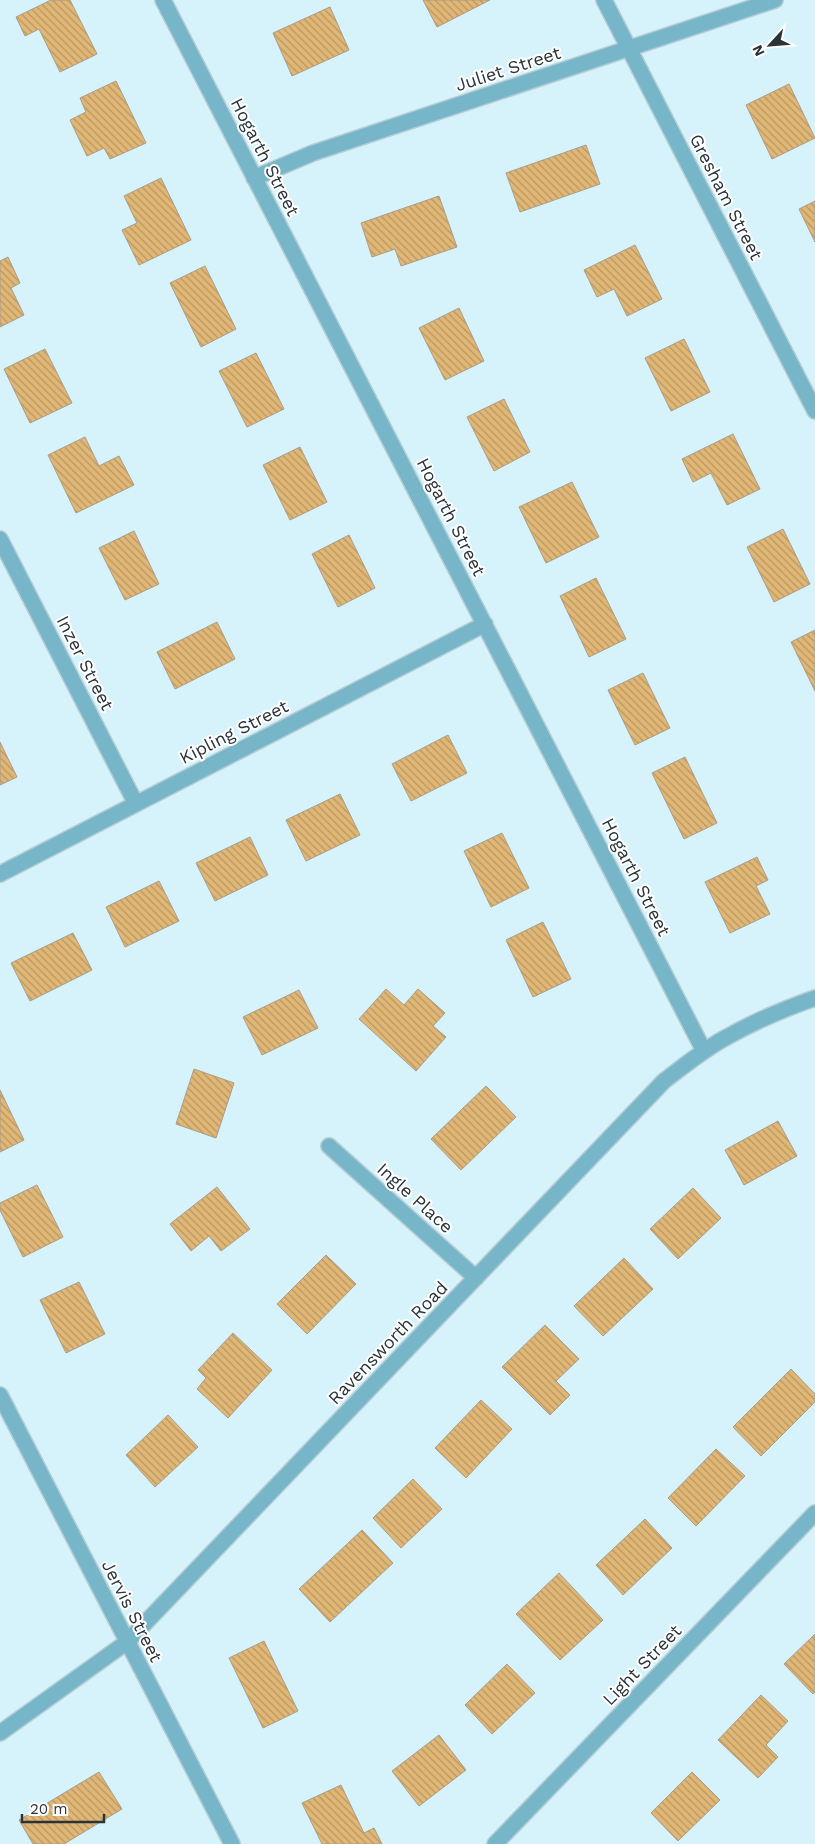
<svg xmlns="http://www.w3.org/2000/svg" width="815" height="1844" viewBox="0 0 815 1844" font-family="'Work Sans',sans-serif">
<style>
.building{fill:url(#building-back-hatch);stroke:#a99d89}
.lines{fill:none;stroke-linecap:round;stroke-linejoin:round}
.street-casing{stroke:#b4ccd3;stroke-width:18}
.street{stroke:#76b6c8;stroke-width:15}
.labels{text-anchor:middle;stroke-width:4;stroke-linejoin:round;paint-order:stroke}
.street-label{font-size:18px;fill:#2a3438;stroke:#fff}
</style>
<defs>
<pattern id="building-back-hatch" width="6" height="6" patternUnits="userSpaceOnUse" patternTransform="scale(1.25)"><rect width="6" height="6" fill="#e1b776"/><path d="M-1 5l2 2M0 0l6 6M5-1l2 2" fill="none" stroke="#b79662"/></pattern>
</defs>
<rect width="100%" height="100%" fill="#d6f2fa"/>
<path class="building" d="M51 0H70L97 54 60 72 39 29 25 36 16 17Z
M423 0H490L437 27Z
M330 7 349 50 292 76 273 33Z
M116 81 146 143 110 159 104 148 87 156 70 120 86 112 80 98Z
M789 84 815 138 772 159 746 105Z
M586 145 600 184 520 212 506 173Z
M161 178 191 240 139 265 122 230 137 223 124 196Z
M439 196 457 247 401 266 395 249 372 257 361 223Z
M815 201V242L799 209Z
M635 245 662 299 627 316 614 289 597 297 584 270Z
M8 257 20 283 11 288 24 315 0 327V261Z
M205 266 236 329 201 347 170 283Z
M459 308 484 361 445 380 419 328Z
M684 339 710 392 671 411 645 358Z
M45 349 72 403 30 423 4 369Z
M256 353 284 409 247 427 219 371Z
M504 399 530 452 494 471 467 417Z
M733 434 760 489 727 505 711 473 693 482 682 459Z
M85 437 99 466 119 456 134 485 76 513 48 455Z
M300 447 327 502 290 520 263 465Z
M572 482 599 537 546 563 519 507Z
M783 529 810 584 774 602 747 547Z
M134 531 159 584 125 600 99 548Z
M349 535 375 588 338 607 312 554Z
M596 578 626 639 589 657 560 596Z
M217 622 235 659 175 689 157 652Z
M815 630V691L791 642Z
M643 673 670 728 635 745 608 690Z
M448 735 467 773 411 801 392 764Z
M0 742 17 777 0 785Z
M685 757 717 823 684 839 652 773Z
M340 794 360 835 306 861 286 820Z
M502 833 529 888 491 907 464 851Z
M250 837 268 875 215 901 196 863Z
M757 857 768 880 756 886 770 914 730 933 705 882Z
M159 881 179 921 125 947 106 907Z
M543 922 571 979 533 997 506 940Z
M73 933 92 970 30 1001 11 963Z
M386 989 404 1005 418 989 445 1013 433 1026 446 1037 416 1071 359 1019Z
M299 990 318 1028 262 1055 243 1017Z
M194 1069 234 1083 216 1138 176 1124Z
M486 1086 516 1117 461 1170 431 1139Z
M0 1090 24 1140 0 1152Z
M778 1121 797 1156 744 1185 725 1150Z
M37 1185 63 1237 23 1257 0 1210V1203Z
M217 1187 250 1229 221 1251 209 1236 191 1251 170 1224Z
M693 1188 721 1218 678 1259 650 1229Z
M326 1255 356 1284 307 1334 277 1304Z
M624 1258 653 1289 603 1336 574 1306Z
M79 1282 105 1334 66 1353 40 1300Z
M545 1325 579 1359 556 1381 570 1395 550 1415 502 1367Z
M233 1333 272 1370 228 1418 197 1389 206 1378 198 1370Z
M791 1369 815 1394V1402L761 1456 733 1427Z
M481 1400 512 1429 466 1478 435 1448Z
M168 1415 198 1447 155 1487 126 1455Z
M716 1449 745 1476 696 1526 668 1498Z
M413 1479 442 1509 401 1548 373 1518Z
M645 1519 672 1548 623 1595 596 1565Z
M362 1530 393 1563 330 1622 299 1589Z
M559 1573 603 1620 560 1660 516 1614Z
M815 1634V1692L813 1694 784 1664Z
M264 1641 298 1711 263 1728 229 1658Z
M507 1664 535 1693 492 1734 465 1705Z
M761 1695 788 1721 766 1745 778 1757 758 1778 718 1740Z
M439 1735 466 1770 419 1806 392 1771Z
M99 1772 122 1809 64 1844H33L19 1820Z
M692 1772 720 1800 678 1841 651 1813Z
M341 1785 364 1833 374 1828 382 1844H322L302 1803Z"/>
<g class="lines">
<defs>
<path id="street" d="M163 0 704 1051
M604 0 815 411
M254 178 313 153 775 0
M0 539 136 804
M0 874 485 624
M329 1146 476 1278
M0 1395 232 1844
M0 1733 127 1642 664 1081C684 1066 704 1049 727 1037 755 1021 784 1009 815 998
M495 1844 815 1513"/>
</defs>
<use href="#street" class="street-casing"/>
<use href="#street" class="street"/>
</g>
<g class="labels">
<g class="street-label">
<text transform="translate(508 69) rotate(-18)" y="6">Juliet Street</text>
<text transform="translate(265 157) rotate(63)" y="6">Hogarth Street</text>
<text transform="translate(726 197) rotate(63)" y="6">Gresham Street</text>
<text transform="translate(451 517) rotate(63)" y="6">Hogarth Street</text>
<text transform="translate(85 663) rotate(63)" y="6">Inzer Street</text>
<text transform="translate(234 732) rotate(-27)" y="6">Kipling Street</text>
<text transform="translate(636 877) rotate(63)" y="6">Hogarth Street</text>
<text transform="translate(415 1198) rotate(42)" y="6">Ingle Place</text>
<text transform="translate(388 1343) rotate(-46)" y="6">Ravensworth Road</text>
<text transform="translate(132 1611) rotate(63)" y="6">Jervis Street</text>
<text transform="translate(642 1665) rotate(-46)" y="6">Light Street</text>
</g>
</g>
<g transform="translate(770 45) rotate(244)" stroke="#ffffff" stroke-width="4" paint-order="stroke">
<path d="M0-4L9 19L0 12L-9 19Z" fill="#2a3438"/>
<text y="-8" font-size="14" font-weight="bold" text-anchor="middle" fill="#2a3438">N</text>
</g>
<path d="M22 1814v8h82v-8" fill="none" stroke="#2a3438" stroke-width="2.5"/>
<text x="30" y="1814" font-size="15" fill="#2a3438" stroke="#ffffff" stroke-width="4" paint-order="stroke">20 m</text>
</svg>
